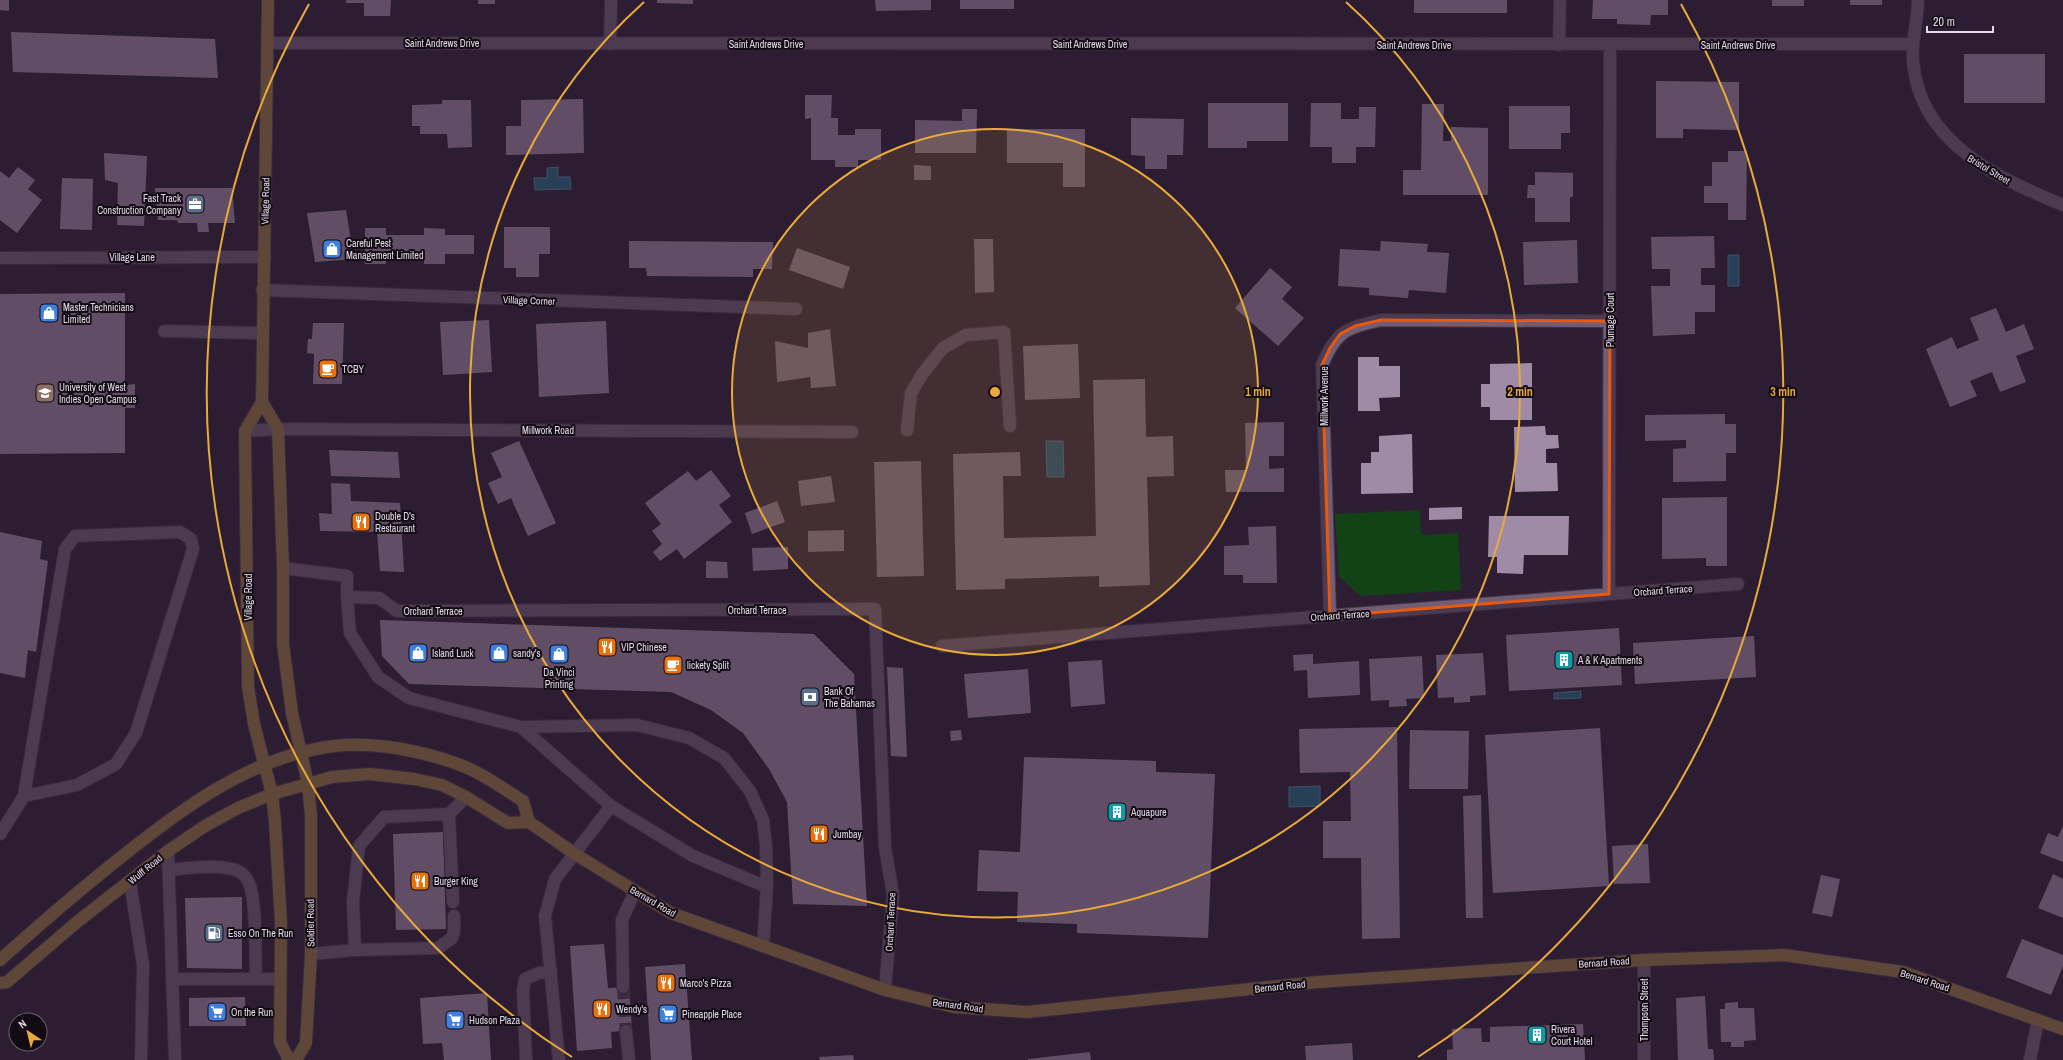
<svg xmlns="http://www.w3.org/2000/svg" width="2063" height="1060" viewBox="0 0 2063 1060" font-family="'Archivo Narrow',sans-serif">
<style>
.green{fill:#114317}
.water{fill:#1f6b86;stroke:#5a8ca3}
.building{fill:#9f8ba5}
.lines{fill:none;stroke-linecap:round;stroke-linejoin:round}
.minor-tunnel{stroke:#493a4e;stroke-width:12;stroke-dasharray:12 6;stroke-linecap:butt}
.minor-casing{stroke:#47394b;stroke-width:14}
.major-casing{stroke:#47394b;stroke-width:14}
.minor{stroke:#715e76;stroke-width:12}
.major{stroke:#9a7940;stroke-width:12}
.marked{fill:none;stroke:#e8590c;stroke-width:3;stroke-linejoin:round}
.ring{fill:none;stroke:#eaaa39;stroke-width:2}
.labels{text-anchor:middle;stroke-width:4;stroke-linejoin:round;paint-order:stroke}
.street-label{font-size:10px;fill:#e3d9e7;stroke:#120b14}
.poi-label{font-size:10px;fill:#e3d9e7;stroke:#120b14;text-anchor:start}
.centre{fill:#eaaa39;stroke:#120b14;stroke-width:2}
.ring-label{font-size:12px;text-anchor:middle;font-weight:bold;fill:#eaaa39;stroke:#120b14;stroke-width:4;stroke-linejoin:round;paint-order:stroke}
</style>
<rect width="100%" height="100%" fill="#2e1e33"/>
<path class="green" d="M1420 510 1421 535 1458 533 1461 590 1360 596 1339 576 1335 514Z"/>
<path class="water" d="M558 167V177H570L571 189 535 190 534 178H547V168Z
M1728 255H1739V286H1728Z
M1046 441H1063L1064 477H1047Z
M1581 691V698L1554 699V693Z
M1320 786V806L1289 807V787Z"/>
<path class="building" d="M0 0H9V11L0 10Z
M346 0H391L390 16H364V3H346Z
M478 0H495V4H478Z
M657 0H693V4L657 3Z
M875 0H931V10L876 11Z
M960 0H1014V9H960Z
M1414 0H1507V13H1414Z
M1593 0H1668V15H1651L1650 25 1617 24V19H1592Z
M1772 0H1804V6H1772Z
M1850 0H1882V5H1850Z
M11 32 215 39 218 78 13 72Z
M1964 54H2045V103H1964Z
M1656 81 1739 82V130L1683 129V138H1656Z
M805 95H832L831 118H838V135H855V129H881V160H858V167H835V160H811V118L805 119Z
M583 99 584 153 506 155V126H521V100Z
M442 100H471L472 147 448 148 447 134H420V126H412V105L442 104Z
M1208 103H1288V141H1247V148H1208Z
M1311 103H1341V119H1359V107H1376L1375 147H1356V163H1332V147H1310Z
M1422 104H1444L1443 141H1451V127L1488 128V195H1403V170H1421Z
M1509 106H1570V133H1561V149H1509Z
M962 109H977L976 153H915V120L962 121Z
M1131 118 1184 119 1183 155H1167V169H1145V156L1131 155Z
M1007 129H1085V187H1063V163H1007Z
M1728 151H1747L1746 220H1728V203H1704V186H1712V162H1728Z
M104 153 147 156 144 226 117 225 118 183 105 180Z
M914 165 931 166V180H914Z
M18 167 35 180 28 189 42 200 17 233 0 220V171L9 178Z
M1535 172 1573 173V197H1570V222H1535V198H1527L1528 185H1535Z
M62 178 93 179 92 230 60 229Z
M155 188H232L235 223H208L209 232H198L197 223H178L177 220H158Z
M346 210 354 259 315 262 307 213Z
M504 227H550V254H539V277H516V268H504Z
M365 228H386V235H424V228L445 229V235H474V254H445V264H424V257H386V264H365Z
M1714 236 1715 268H1701V285H1715V312H1695V334L1653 336 1651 286H1670V269H1652L1651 237Z
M974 239H993L994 292 975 293Z
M1577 240 1578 283 1524 285 1523 242Z
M629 241 773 242 772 269H753V277L647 276 646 268H629Z
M1381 241 1428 244 1427 252 1449 253 1446 293 1409 290 1408 298 1369 295V288L1338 286 1340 249 1380 251Z
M797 248 850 267 843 289 789 270Z
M1270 268 1292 287 1282 299 1304 318 1278 346 1235 308Z
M125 293V385L135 384V408H125V453L0 454V294Z
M1996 308 2006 332 2024 324 2034 349 2016 356 2026 382 2000 392 1992 372 1970 381 1977 396 1950 407 1926 349 1952 337 1957 349 1979 340 1970 318Z
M489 320 492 372 443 375 440 322Z
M606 321 609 393 539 397 536 324Z
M313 323H344L342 384H313L314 354 307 353 308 339H312Z
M830 329 836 386 811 388 810 377 777 382 775 341 808 348V333Z
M1078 344 1080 398 1025 400 1023 346Z
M1358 357H1379V366H1400V397L1379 398 1380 411H1358Z
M1532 363V420H1490V407H1481V384H1490V364Z
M1145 379 1146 437 1173 436 1174 476 1147 477 1150 585 1099 587V576L1005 579V589L956 590 953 454 1020 452 1021 476H1003L1004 538 1096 536 1093 380Z
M1725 414V424H1736V453H1726V481L1673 482V449L1686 448V440L1645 441V415Z
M1284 422V456H1269V469L1284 468V492H1226L1225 470H1246L1245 423Z
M1545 426 1546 435H1558L1559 448 1546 449V463H1557L1558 491 1515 492 1514 427Z
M1412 434 1413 493 1361 494V463H1371V452H1379V436Z
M519 441 556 523 528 536 511 498 498 504 488 483 502 477 491 453Z
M329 450 398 452 400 478 331 476Z
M921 461 924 576 877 577 874 462Z
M711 470 731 496 719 505 732 522 684 559 677 549 660 561 653 552 662 544 652 531 661 524 645 503 688 471 696 481Z
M831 476 835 502 801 506 798 481Z
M331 483 350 484 351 501 400 503 404 572 380 571 377 532 320 531 319 513 332 514Z
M1727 497V566H1706V558L1662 559V498Z
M777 501 785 522 752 534 745 513Z
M1462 507V519L1429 520V508Z
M1489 516H1569L1568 555H1524L1523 574 1497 573V557H1488Z
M1276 526 1277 583H1243V575H1224V546L1249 545 1248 527Z
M844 530V551L808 552V531Z
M0 532 42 541 40 559 48 561 36 652 28 650 25 678 0 673Z
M788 547V569L753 571 752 548Z
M706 561 727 562 728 578H706Z
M380 620 814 634 854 674 867 906 793 904 787 802 769 769 743 733 711 710 671 692 409 684 382 656Z
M1619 628 1622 685 1509 691 1506 635Z
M1754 636 1756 677 1635 684 1633 643Z
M1483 653 1486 695 1470 696V702L1454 703V697L1438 698 1436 655Z
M1313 654V664L1359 661 1360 695 1308 698 1307 670 1294 671 1293 655Z
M1422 656 1424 698 1406 699 1407 706 1389 707V700L1371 701 1369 659Z
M1102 660 1105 704 1071 707 1068 662Z
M887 667 903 668 907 757 891 756Z
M1028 669 1031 713 968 718 964 674Z
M1397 727 1400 938 1362 939 1361 858H1323V821H1351L1350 772 1300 773 1299 729Z
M1600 728 1609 886 1493 893 1485 735Z
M961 730 962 740 951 741 950 731Z
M1410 730 1469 731 1468 789H1409Z
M1024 757 1156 761V772L1215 774 1208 938 1077 933V924L1017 922 1018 892 977 891 979 850 1020 852Z
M1481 795 1483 918H1466L1463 796Z
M2063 826V862L2040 853 2048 833 2058 837Z
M443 832 446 929 396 930 393 834Z
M1648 844 1650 883 1614 884 1612 846Z
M2053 874 2063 879V918L2038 908Z
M1821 875 1840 879 1832 917 1812 913Z
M242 897V969L187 968 185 898Z
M2022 939 2063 955V966L2051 995 2006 977Z
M604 944 608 988 629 987 632 1030 611 1032 612 1048 577 1051 570 946Z
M685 964 692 1060H651L645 967Z
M487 993 491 1060H444L442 1043 423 1044 420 998Z
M1705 996 1708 1049H1713L1714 1060H1678L1676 998Z
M245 997 246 1026H189V998Z
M1738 1002V1008H1754L1756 1040 1744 1041V1047H1731V1042H1721L1720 1009H1725V1003Z
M1583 1024 1585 1060H1447V1050L1453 1049 1452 1029 1481 1028 1482 1042H1490V1027Z
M1352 1043 1353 1060H1306L1305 1046Z
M1090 1052 1091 1060H1028V1059Z
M853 1055 854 1060H820L819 1057Z"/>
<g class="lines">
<path class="minor-tunnel" d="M623 987 626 1031"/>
<defs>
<path id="minor" d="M1918 0C1918 20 1911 41 1913 61 1919 143 1998 178 2063 205
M268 43 1913 44
M610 44 611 0
M1559 45 1560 0
M0 258 265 257
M262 290 796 309
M164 331 262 333
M907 430 911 393 923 373 943 348 966 335 1004 332 1010 426
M245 431 278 429 852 432
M283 568 347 576V597L379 598 397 611 875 609 885 847 893 895 885 990
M1609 594 1610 45
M347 597 350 633 378 677 409 698 521 727 611 806 693 856 767 887
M1330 616 1322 365C1336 331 1346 328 1381 320L1610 321
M942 646 1738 584
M521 727 637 725 689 738 724 758 750 791 763 820 766 845 767 887 763 946
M449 814 453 902
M0 834 24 796 65 549 75 536 180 532 191 539 193 549 136 733 116 764 77 785 24 796
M168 851 175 1060
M169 870C190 868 215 864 236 870 242 872 247 878 249 883 257 903 255 955 256 979
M130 882 143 965 141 1060
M355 950 353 902 359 846 384 817 449 814 466 797
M311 954 355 950 438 948 452 938 454 932V916
M172 979H280
M623 987 622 920 635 891
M626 1031 629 1060
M526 1060 523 991 525 979 539 973 551 971
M559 1060 545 916 555 879 611 806
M1644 1060V960
M2030 1060 2038 1020"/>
<path id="major" d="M268 0 262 402 245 431 248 687 254 724 272 794 275 822 281 923 280 1042 289 1060
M262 402 278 429 283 568V644L292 713 308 784 311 816V954L306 1043 296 1060
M0 960C38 926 76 893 115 862 182 808 256 752 344 745 380 743 421 751 455 763 479 771 501 787 523 801L529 822
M0 983 7 982 77 922 168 851 205 826 238 808 272 794 332 777 370 774 414 779 442 785 466 797 508 823 529 822 575 854 671 913 885 990 954 1007 1027 1012 1318 982 1644 960 1784 955 1903 972 2063 1029"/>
</defs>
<use href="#minor" class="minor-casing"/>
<use href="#major" class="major-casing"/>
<use href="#minor" class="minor"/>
<use href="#major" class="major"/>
</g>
<path d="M0 0H2063V1060H0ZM1381 320 1610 321 1609 594 1330 616 1322 365 1330 348 1340 334 1355 326Z" fill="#2e1e33" fill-opacity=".55" fill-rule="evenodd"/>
<path class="marked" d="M1381 320 1610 321 1609 594 1330 616 1322 365 1330 348 1340 334 1355 326Z"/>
<circle cx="995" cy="392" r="263" fill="#eaaa39" fill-opacity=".12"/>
<g class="ring">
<circle cx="995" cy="392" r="263"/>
<path d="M1346 2A525 525 0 1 1 644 2"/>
<path d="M572 1057A788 788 0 0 1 309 4M1681 4A788 788 0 0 1 1418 1057"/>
</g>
<defs>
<symbol id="office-square" viewBox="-11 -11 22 22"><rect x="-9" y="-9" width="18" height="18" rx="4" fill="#5c6f8a" stroke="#120b14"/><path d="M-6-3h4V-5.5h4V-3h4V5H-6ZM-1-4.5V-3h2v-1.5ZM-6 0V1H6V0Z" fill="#fff"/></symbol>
<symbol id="shop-square" viewBox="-11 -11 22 22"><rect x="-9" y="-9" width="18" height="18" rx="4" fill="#3f7fe0" stroke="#120b14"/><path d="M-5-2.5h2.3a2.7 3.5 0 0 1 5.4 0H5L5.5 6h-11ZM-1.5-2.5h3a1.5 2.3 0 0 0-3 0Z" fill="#fff"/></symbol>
<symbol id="cafe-square" viewBox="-11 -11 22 22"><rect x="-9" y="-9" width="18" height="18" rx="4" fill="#e8710a" stroke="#120b14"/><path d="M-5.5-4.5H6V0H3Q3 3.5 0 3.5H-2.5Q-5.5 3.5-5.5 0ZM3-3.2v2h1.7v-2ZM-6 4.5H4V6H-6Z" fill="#fff"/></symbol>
<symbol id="university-square" viewBox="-11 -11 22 22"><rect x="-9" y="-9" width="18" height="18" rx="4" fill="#8d6e63" stroke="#120b14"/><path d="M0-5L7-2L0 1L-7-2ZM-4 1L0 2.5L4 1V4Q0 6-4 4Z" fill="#fff"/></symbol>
<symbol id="restaurant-square" viewBox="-11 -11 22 22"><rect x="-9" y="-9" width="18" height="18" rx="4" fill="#e8710a" stroke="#120b14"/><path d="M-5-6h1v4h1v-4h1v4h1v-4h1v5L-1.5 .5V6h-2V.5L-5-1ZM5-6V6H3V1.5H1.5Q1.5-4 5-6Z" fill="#fff"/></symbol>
<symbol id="building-square" viewBox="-11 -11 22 22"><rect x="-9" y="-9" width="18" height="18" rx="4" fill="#0f9aa8" stroke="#120b14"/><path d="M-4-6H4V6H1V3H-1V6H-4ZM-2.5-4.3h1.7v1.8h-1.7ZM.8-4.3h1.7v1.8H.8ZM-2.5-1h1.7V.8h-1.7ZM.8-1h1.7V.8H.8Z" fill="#fff"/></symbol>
<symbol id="bank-square" viewBox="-11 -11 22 22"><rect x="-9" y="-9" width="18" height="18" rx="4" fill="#5c6f8a" stroke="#120b14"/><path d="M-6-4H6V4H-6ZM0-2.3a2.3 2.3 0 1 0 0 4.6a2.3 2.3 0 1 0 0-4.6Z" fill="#fff"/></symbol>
<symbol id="fuel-square" viewBox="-11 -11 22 22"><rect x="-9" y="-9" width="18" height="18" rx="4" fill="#5c6f8a" stroke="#120b14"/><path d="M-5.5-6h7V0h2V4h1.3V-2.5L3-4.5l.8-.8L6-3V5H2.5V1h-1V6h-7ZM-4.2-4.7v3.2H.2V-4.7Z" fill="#fff"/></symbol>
<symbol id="supermarket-square" viewBox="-11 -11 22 22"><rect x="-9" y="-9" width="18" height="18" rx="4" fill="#3f7fe0" stroke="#120b14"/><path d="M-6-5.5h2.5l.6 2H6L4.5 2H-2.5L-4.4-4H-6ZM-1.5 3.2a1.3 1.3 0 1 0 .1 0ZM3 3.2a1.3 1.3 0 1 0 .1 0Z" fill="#fff"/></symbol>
</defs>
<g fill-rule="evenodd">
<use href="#office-square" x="184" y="193" width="22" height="22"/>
<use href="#shop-square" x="321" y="238" width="22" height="22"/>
<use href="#shop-square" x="38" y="302" width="22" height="22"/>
<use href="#cafe-square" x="317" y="358" width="22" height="22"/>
<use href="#university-square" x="34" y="382" width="22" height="22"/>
<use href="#restaurant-square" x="350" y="511" width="22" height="22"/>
<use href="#restaurant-square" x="596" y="636" width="22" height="22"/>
<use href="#shop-square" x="407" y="642" width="22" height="22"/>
<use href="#shop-square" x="488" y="642" width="22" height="22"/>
<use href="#shop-square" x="548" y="643" width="22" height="22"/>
<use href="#building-square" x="1553" y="649" width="22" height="22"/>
<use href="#cafe-square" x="662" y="654" width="22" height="22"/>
<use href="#bank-square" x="799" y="686" width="22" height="22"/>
<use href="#building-square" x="1106" y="801" width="22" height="22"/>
<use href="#restaurant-square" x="808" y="823" width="22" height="22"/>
<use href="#restaurant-square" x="409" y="870" width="22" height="22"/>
<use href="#fuel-square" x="203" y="922" width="22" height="22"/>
<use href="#restaurant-square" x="655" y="972" width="22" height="22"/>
<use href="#restaurant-square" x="591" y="998" width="22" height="22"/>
<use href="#supermarket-square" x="206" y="1001" width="22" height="22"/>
<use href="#supermarket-square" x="657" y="1003" width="22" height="22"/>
<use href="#supermarket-square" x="444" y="1009" width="22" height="22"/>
<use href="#building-square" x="1526" y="1024" width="22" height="22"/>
</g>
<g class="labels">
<g class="street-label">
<text x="442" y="47">Saint Andrews Drive</text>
<text x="766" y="48">Saint Andrews Drive</text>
<text x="1090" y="48">Saint Andrews Drive</text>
<text x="1414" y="49">Saint Andrews Drive</text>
<text x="1738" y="49">Saint Andrews Drive</text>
<text transform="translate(1989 169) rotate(31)" y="4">Bristol Street</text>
<text transform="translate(265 201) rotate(-89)" y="4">Village Road</text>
<text x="132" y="261">Village Lane</text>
<text transform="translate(529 300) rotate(2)" y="4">Village Corner</text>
<text transform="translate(1610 320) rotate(-90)" y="4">Plumage Court</text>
<text transform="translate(1324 396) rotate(-90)" y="4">Millwork Avenue</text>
<text x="548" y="434">Millwork Road</text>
<text transform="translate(1663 590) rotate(-4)" y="4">Orchard Terrace</text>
<text transform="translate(248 597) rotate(-90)" y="4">Village Road</text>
<text x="757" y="614">Orchard Terrace</text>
<text x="433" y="615">Orchard Terrace</text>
<text transform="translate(1340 615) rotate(-4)" y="4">Orchard Terrace</text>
<text transform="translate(145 869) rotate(-39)" y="4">Wulff Road</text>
<text transform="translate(653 901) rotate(30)" y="4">Bernard Road</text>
<text transform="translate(890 922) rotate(-87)" y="4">Orchard Terrace</text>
<text transform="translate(310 923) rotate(-91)" y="4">Soldier Road</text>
<text transform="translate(1604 962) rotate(-4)" y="4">Bernard Road</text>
<text transform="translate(1925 980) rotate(18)" y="4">Bernard Road</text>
<text transform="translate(1280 986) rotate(-6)" y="4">Bernard Road</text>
<text transform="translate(958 1005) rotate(8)" y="4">Bernard Road</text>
<text transform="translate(1644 1010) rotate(-90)" y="4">Thompson Street</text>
</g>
<g class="poi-label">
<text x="181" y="202" text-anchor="end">Fast Track<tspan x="181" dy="12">Construction Company</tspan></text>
<text x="346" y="247">Careful Pest<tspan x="346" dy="12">Management Limited</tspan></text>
<text x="63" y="311">Master Technicians<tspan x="63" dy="12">Limited</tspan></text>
<text x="342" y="373">TCBY</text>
<text x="59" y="391">University of West<tspan x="59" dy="12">Indies Open Campus</tspan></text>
<text x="375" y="520">Double D's<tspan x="375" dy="12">Restaurant</tspan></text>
<text x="621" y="651">VIP Chinese</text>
<text x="432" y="657">Island Luck</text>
<text x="513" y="657">sandy's</text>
<text x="1578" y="664">A &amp; K Apartments</text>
<text x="687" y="669">lickety Split</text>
<text x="559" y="676" text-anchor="middle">Da Vinci<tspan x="559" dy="12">Printing</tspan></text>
<text x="824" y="695">Bank Of<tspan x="824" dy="12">The Bahamas</tspan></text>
<text x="1131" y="816">Aquapure</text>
<text x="833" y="838">Jumbay</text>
<text x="434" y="885">Burger King</text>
<text x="228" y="937">Esso On The Run</text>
<text x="680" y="987">Marco's Pizza</text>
<text x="616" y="1013">Wendy's</text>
<text x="231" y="1016">On the Run</text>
<text x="682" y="1018">Pineapple Place</text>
<text x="469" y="1024">Hudson Plaza</text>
<text x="1551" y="1033">Rivera<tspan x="1551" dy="12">Court Hotel</tspan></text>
</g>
</g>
<circle cx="995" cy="392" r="6" class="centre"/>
<g class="ring-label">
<text x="1258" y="396">1 min</text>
<text x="1520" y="396">2 min</text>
<text x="1783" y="396">3 min</text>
</g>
<g transform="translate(28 1032) rotate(325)"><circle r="19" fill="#120b14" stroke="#665d68"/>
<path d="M0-3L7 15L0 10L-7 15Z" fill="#eaaa39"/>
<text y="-6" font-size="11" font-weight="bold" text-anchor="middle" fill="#e3d9e7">N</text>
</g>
<path d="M1927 26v6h66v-6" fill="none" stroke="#e3d9e7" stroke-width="2"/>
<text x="1933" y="26" font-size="12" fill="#e3d9e7" stroke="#120b14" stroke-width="3" paint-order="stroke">20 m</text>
</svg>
